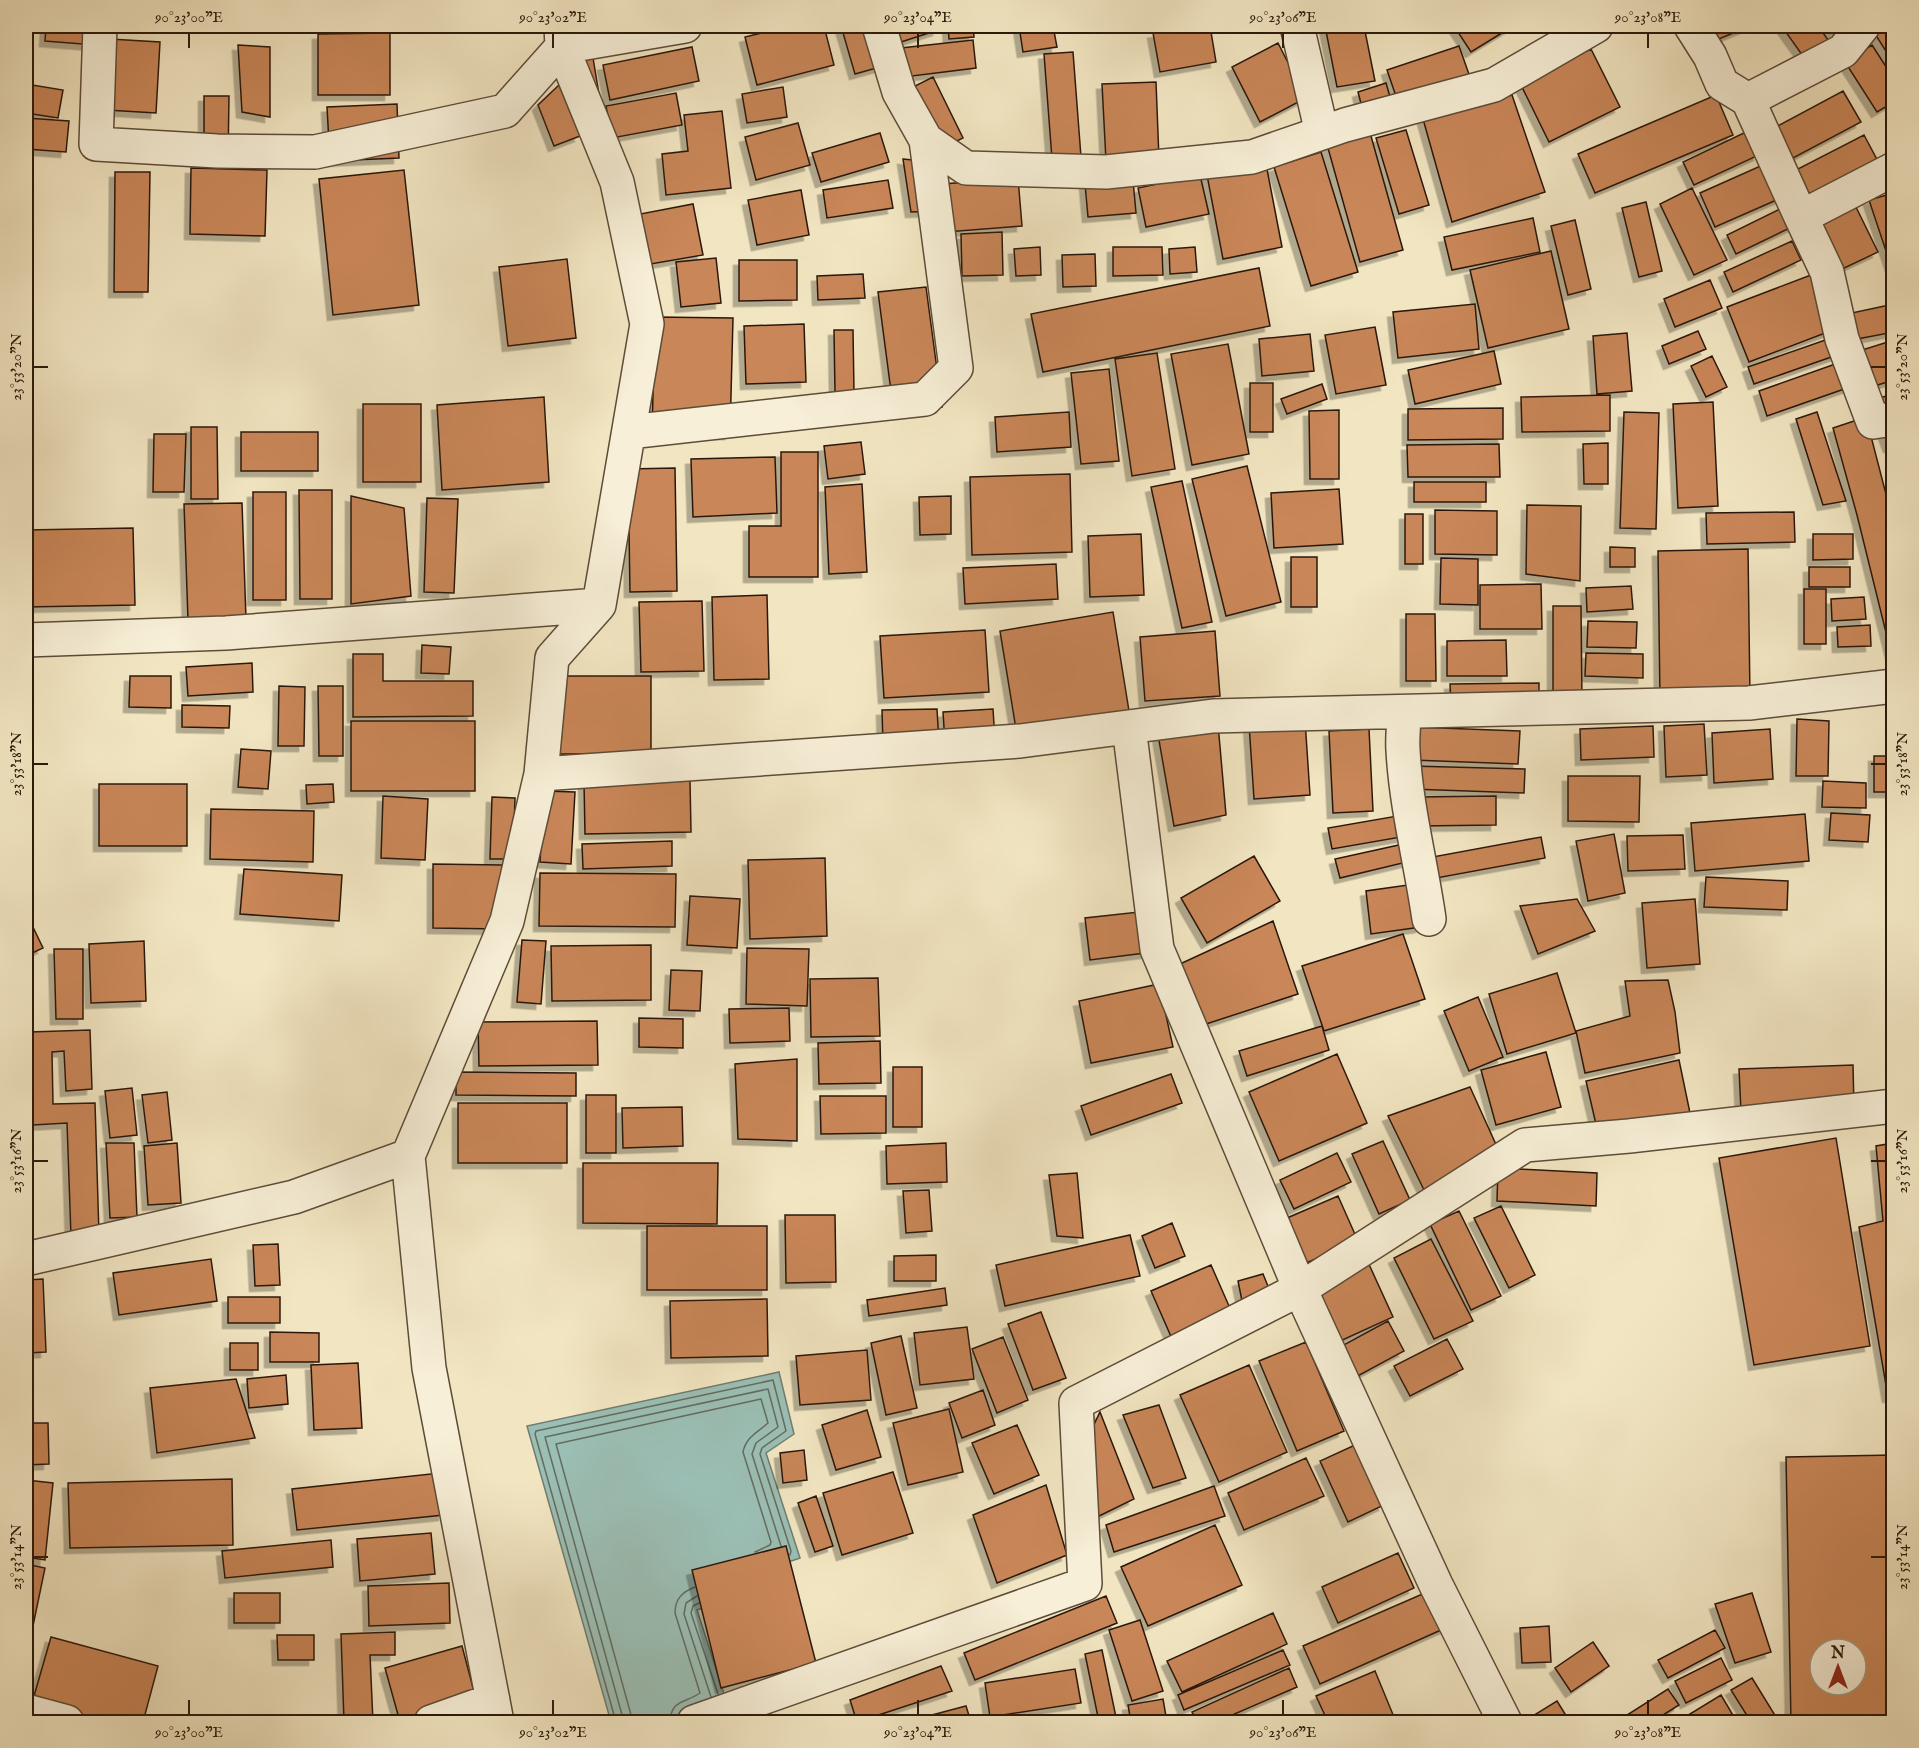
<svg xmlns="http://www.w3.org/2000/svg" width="1919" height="1748" viewBox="0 0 1919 1748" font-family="'IM FELL English',serif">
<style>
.water{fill:#9bbfb5;stroke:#6e7d71;stroke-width:1.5}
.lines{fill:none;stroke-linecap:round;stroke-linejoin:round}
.shore{stroke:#636c60;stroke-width:1.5}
.building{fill:#c98659;stroke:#2b190a;stroke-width:1.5;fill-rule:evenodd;filter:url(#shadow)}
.minor-casing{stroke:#5d4c38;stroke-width:36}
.minor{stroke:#f7efd7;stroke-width:33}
.ticks{fill:none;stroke:#2b190a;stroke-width:2}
.neatline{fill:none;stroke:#2b190a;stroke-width:2}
.ticks-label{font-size:15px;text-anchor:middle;fill:#2b190a}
</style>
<defs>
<filter id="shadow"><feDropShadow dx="-5.5" dy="5.5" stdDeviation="0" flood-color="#0004"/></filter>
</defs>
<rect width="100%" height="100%" fill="#f2e6c2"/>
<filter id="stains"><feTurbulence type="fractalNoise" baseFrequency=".00333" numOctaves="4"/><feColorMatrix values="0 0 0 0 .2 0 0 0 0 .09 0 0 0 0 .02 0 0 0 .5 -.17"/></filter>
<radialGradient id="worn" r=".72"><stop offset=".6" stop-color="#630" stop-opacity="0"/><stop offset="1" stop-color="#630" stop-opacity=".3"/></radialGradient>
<path class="water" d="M779 1372 794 1434 766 1453 800 1558 771 1568 769 1586 697 1610 729 1709 684 1722H611L527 1426Z"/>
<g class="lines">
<path class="shore" d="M697 1596 686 1603 684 1614 711 1697
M699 1603 693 1606 691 1613 718 1694
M616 1722 535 1434 536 1431 773 1380 786 1431 762 1448 760 1454 791 1551 790 1555
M624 1722 545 1437 768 1389 778 1427 756 1443 752 1454 781 1546
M633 1722 556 1444 761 1399 768 1423C757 1433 746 1437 743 1452L771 1542 770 1545 755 1552
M670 1722C671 1699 686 1703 700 1693L675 1613C675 1599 682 1592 695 1587"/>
</g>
<path class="building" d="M46 26H96L95 45 45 41Z
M790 26H824L834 65 757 85 745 37Z
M841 26H867L880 67 855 74Z
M895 26H937L938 30 901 42Z
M948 26H973L974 37 949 39Z
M1019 26H1053L1057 47 1023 52Z
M1200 26H1210L1216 62 1160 72 1153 33Z
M1325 26H1364L1375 81 1337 87Z
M1454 26H1508L1510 28 1471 52Z
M1707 26H1750L1714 41Z
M1787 26H1818L1834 48 1810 66 1783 28Z
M1827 26H1843L1833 33Z
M1870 26H1894V64Z
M390 33V95H318V34Z
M110 39 160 42 156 113 107 110Z
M973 40 976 68 904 77 901 48Z
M1278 43 1306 98 1260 122 1232 67Z
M238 45 270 47V117L242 112Z
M1872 45 1894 79V102L1877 112 1845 62Z
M1459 46 1471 80 1399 105 1387 70Z
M692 47 699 81 610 100 603 65Z
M1591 49 1620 107 1549 142 1520 83Z
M592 52 599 94 584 85 578 55Z
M1073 52 1081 157 1052 159 1044 54Z
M933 77 963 138 943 148 913 87Z
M1156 82 1159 159 1106 161 1102 84Z
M1386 83 1393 107 1364 115 1358 92Z
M26 84 63 90 58 118 26 113Z
M559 85 580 136 554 146 538 105Z
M783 87 787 117 747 123 742 94Z
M1843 91 1861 122 1793 158 1776 127Z
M676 93 682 125 612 138 606 106Z
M1512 95 1545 192 1452 222 1423 119Z
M1716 95 1733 135 1595 193 1578 154Z
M204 96H229L228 162H204Z
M397 104 399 158 330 161 327 107Z
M722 111 731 188 666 195 662 154 688 151 684 115Z
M26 118 69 121 66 152 26 149Z
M798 123 810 165 756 180 745 137Z
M1369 129 1403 250 1360 262 1326 141Z
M1406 130 1429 205 1399 214 1376 138Z
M1748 131 1759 155 1694 185 1683 162Z
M880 133 889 162 821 182 812 153Z
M1864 135 1881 167 1811 203 1794 171Z
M1321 152 1358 272 1311 286 1274 167Z
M903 159 932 162 937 211 911 212Z
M1266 164 1282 247 1223 259 1207 175Z
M1765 164 1781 198 1715 227 1700 193Z
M191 168 267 170 265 236 190 234Z
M404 170 419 305 333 315 319 179Z
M115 172H150L148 292H114Z
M1200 175 1209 214 1146 227 1138 188Z
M1018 178 1022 226 946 232 943 184Z
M888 180 893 208 827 218 823 190Z
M1133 180 1136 213 1088 217 1085 184Z
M1692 188 1727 260 1694 275 1660 204Z
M801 190 809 235 757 245 748 200Z
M1894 193V265L1891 266 1869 200Z
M1853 201 1878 252 1836 272 1811 220Z
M1646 202 1662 271 1639 277 1622 208Z
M693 204 703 255 645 265 635 215Z
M1786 206 1796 225 1736 254 1727 235Z
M1533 218 1540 252 1452 270 1444 237Z
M1575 220 1591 289 1568 295 1551 226Z
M1002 232 1003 275 962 276 961 234Z
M1792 241 1801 260 1733 292 1724 272Z
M1040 247 1041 275 1016 276 1014 249Z
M1113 247H1162L1163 275 1113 276Z
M1195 247 1197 272 1170 274 1169 249Z
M1551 251 1569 329 1488 348 1470 270Z
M1095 254 1096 286 1063 287 1062 255Z
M716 258 721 303 681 307 676 262Z
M567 259 576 338 508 346 499 267Z
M739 260H797V300L739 301Z
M1259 268 1270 326 1043 372 1031 314Z
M863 274 865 298 818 300 817 276Z
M1811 275 1833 330 1749 362 1727 307Z
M1710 280 1722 308 1675 327 1664 299Z
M926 287 942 407 894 414 878 292Z
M1475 304 1479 349 1398 358 1393 312Z
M1894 304V332L1852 340 1847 314Z
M655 317 733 318 730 434 652 433Z
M804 324 806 382 746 384 744 326Z
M1375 327 1386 385 1336 394 1325 335Z
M834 330H853L854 392H835Z
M1698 331 1706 349 1669 364 1662 346Z
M1627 333 1632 391 1597 394 1593 336Z
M1310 334 1314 371 1262 376 1259 339Z
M1834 337 1840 354 1754 384 1748 367Z
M1894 340V380L1871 387 1859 351Z
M1228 344 1249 454 1192 465 1171 354Z
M1494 351 1501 384 1415 404 1408 370Z
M1157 353 1175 469 1132 476 1115 359Z
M1712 356 1727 387 1706 397 1691 366Z
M1841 362 1850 387 1767 416 1759 391Z
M1109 369 1119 461 1081 464 1071 373Z
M1250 383H1273V432H1250Z
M1322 384 1327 399 1287 414 1281 399Z
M1894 393V445L1889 447 1872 401Z
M1610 395V431L1522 432 1521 397Z
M544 397 549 482 442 490 437 405Z
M1713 402 1718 506 1678 508 1673 404Z
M363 404H421V482H363Z
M1503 408V439L1408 440V409Z
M1339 410V479H1310L1309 411Z
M1069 412 1071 447 997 452 995 417Z
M1624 412 1659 413 1656 529 1620 528Z
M1817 412 1846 501 1823 505 1796 419Z
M1866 417 1894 525V665L1857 515 1833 428Z
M191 427H217L218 499H191Z
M241 432H318V471H241Z
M154 434H186L184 492H153Z
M861 442 865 474 828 479 824 446Z
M1608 443V484H1584L1583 444Z
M1499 444 1500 477H1408L1407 445Z
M781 452H818V577H749V526H781Z
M775 457 777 513 693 517 691 459Z
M1247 466 1281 602 1226 616 1192 479Z
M675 468 677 591 630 592 628 469Z
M1070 474 1072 552 972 555 970 477Z
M1182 481 1212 622 1182 628 1151 487Z
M1414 482H1486V502H1414Z
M862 484 867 572 829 574 825 487Z
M1339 489 1343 544 1274 548 1271 493Z
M299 490H332V599H300Z
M253 492H286V600H253Z
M351 496 404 508 411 596 351 604Z
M951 496V534L920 535 919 497Z
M427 498 458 499 454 593 424 592Z
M242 503 246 619 188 620 184 504Z
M1527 505 1581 506 1580 581 1526 574Z
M1435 510 1497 511V555L1435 554Z
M1794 512 1795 542 1707 544 1706 513Z
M1405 514H1423V564H1405Z
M133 528 135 605 26 607V530Z
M1141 534 1144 595 1090 597 1088 536Z
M1813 534H1853V559L1813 560Z
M1610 547 1635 548V567H1610Z
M1748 549 1750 698 1660 699 1658 551Z
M1291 557H1317V607H1291Z
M1441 558 1478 559V605L1440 604Z
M1056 564 1058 599 965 604 963 568Z
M1809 567H1850V587H1809Z
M1541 584 1542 629H1480V585Z
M1631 586 1633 609 1587 612 1586 588Z
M1804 589H1826V644H1804Z
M767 595 769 679 714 680 712 597Z
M1864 597 1866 619 1832 621 1831 599Z
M702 601 704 671 641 672 639 602Z
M1553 606H1581L1582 704H1553Z
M1113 612 1129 711 1016 729 1000 631Z
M1406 614H1435L1436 681H1406Z
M1588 621 1637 622 1636 648 1587 647Z
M1870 625 1871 646 1838 647 1837 627Z
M985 630 989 692 884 698 880 636Z
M1215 631 1220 696 1145 701 1140 637Z
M1506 640 1507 676H1447V641Z
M422 645 451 647 449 674 421 673Z
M1586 653 1643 654V678L1585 676Z
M353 654H383V681H473V716L353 717Z
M252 663 253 692 188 696 186 667Z
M130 676H171V708L129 707Z
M555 676H651V754H556Z
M1539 683V704L1451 705 1450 684Z
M279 686 305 687 304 746H278Z
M318 686H343V756H319Z
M182 705 230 706 229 728 182 727Z
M937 709 939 743 883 744 882 710Z
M993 709 995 740 945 743 943 712Z
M26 715 28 753H26Z
M1797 719 1829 721 1828 776H1796Z
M1305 720 1310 795 1254 799 1249 724Z
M351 721H475V791H351Z
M1218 724 1226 815 1174 826 1157 729Z
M1704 724 1707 775 1666 777 1664 726Z
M1653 726 1654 757 1581 760 1580 729Z
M1413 727 1520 731 1518 764 1412 760Z
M1369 729 1373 811 1333 813 1329 731Z
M1770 729 1773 779 1714 783 1712 733Z
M241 749 271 751 268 789 238 787Z
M1874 756H1894V792H1874Z
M1411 766 1525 769 1524 793 1410 789Z
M1568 776H1640L1639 822 1568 821Z
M690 781 691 832 585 834 584 783Z
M1823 781 1866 783V808L1822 807Z
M99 784H187V846H99Z
M333 784 334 802 307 804 306 785Z
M544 791 575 792 571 864 540 862Z
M383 796 428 799 425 860 381 858Z
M1496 796V825L1418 826V797Z
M492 797 515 798 513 859H490Z
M211 809 314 811 313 862 210 859Z
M1831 813 1870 815 1868 842 1829 840Z
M1805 814 1809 861 1695 871 1691 823Z
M1403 815 1407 836 1332 849 1328 828Z
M1614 834 1625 893 1588 901 1576 841Z
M1683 835 1685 869 1628 871 1627 836Z
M1541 837 1545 858 1431 879 1427 858Z
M672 841V866L583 869 582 844Z
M1408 843 1411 861 1340 878 1335 859Z
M1254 856 1280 901 1207 943 1181 898Z
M825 858 827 936 750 939 748 860Z
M433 864 502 865V929L433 928Z
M244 869 342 875 339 921 240 914Z
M540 873 676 874 675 927 539 926Z
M1706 877 1788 881 1787 910 1704 907Z
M1415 884 1421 927 1371 934 1366 891Z
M690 896 740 899 737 948 687 945Z
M1577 899 1595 931 1538 954 1520 906Z
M1695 899 1700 964 1647 968 1642 903Z
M1148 911 1153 952 1090 960 1085 918Z
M1273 921 1298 994 1200 1026 1180 964Z
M31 923 43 948 26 956V926Z
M1403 934 1425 999 1324 1031 1302 966Z
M522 940 546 941 541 1004 517 1002Z
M144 941 146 1001 91 1003 89 944Z
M651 945V1000L552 1001 551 946Z
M747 948 809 949 807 1006 746 1004Z
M54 949H83V1019H56Z
M671 970 702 971 700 1011 669 1010Z
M1557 973 1576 1033 1507 1054 1489 994Z
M878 978 880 1036 811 1037 810 979Z
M1668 980 1675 1012 1680 1053 1585 1073 1576 1031 1630 1016 1625 981Z
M1159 984 1173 1047 1091 1063 1079 1001Z
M1478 997 1503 1057 1469 1071 1444 1011Z
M789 1008 790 1041 730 1043 729 1009Z
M639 1018 683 1019V1048L639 1047Z
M597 1021 598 1065 479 1066 478 1022Z
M1322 1026 1329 1050 1247 1076 1239 1051Z
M90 1030 92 1089 66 1091 64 1051 52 1052 53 1104 95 1103 99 1235 71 1236 67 1123 33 1125 30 1032Z
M880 1041 881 1083 819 1084 818 1043Z
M1546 1052 1561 1107 1496 1125 1481 1070Z
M1337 1054 1367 1123 1279 1161 1249 1092Z
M797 1059V1141L738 1139 735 1064Z
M1679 1060 1690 1113 1598 1133 1586 1081Z
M1853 1065 1854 1108 1741 1112 1739 1069Z
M893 1067H922V1127H893Z
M456 1072 576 1073V1096L456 1095Z
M1171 1074 1182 1103 1091 1135 1081 1106Z
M1470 1087 1498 1149 1425 1192 1388 1116Z
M132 1088 137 1135 110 1138 105 1091Z
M167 1092 172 1140 148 1143 142 1095Z
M586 1095H616V1153H586Z
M820 1096H886V1133L821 1134Z
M458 1103H567V1163H458Z
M682 1107 683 1146 623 1148 622 1108Z
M26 1125 30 1158H26Z
M1836 1138 1870 1346 1754 1365 1719 1158Z
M1383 1141 1410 1200 1379 1214 1352 1154Z
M106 1143H134L137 1217 110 1218Z
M177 1143 181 1203 148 1205 144 1146Z
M946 1143 947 1182 887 1184 886 1146Z
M1894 1143V1396L1888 1397 1859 1227 1883 1221 1876 1146Z
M1337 1153 1351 1182 1294 1209 1280 1180Z
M583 1163H718L717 1224 583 1223Z
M1498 1168 1597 1173 1596 1206 1497 1201Z
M1077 1173 1083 1238 1057 1236 1049 1175Z
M929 1190 932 1231 906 1233 903 1191Z
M1338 1196 1358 1241 1306 1263 1287 1218Z
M1501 1206 1535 1275 1509 1288 1474 1218Z
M1459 1211 1501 1296 1471 1310 1430 1224Z
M785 1215H835L836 1282 786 1283Z
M1172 1223 1185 1256 1155 1268 1142 1236Z
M647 1226H767V1290H647Z
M1130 1235 1140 1276 1005 1306 996 1265Z
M1431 1239 1473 1321 1434 1339 1394 1258Z
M278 1244 280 1285 255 1286 253 1245Z
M936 1255V1281H894V1256Z
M211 1259 217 1301 119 1315 113 1273Z
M1367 1260 1393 1317 1338 1342 1312 1286Z
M1211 1265 1233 1315 1173 1341 1151 1291Z
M1263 1274 1272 1296 1243 1306 1238 1281Z
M43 1279 46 1352 26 1353V1280Z
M945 1288 947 1305 869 1316 867 1300Z
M228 1297H280V1323H228Z
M767 1299 768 1356 671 1358 670 1301Z
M1041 1312 1066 1378 1033 1390 1008 1324Z
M1388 1321 1404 1351 1354 1378 1338 1348Z
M967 1327 974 1379 920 1385 914 1333Z
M270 1332 319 1333V1362H270Z
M901 1336 917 1408 886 1415 871 1343Z
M1003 1337 1028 1400 997 1413 972 1349Z
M1447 1339 1463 1369 1410 1396 1394 1366Z
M1306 1342 1344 1431 1297 1451 1259 1361Z
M230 1343H258V1370H230Z
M867 1350 871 1400 800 1405 796 1356Z
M358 1363 362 1428 314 1430 311 1365Z
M1249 1365 1287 1452 1219 1482 1180 1395Z
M286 1375 288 1404 249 1408 247 1379Z
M236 1379 255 1438 157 1453 150 1388Z
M983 1390 995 1425 962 1438 949 1403Z
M1159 1405 1186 1478 1153 1488 1123 1415Z
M949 1409 963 1472 908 1485 893 1423Z
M867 1410 881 1457 836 1470 822 1425Z
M1100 1412 1134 1499 1097 1517 1088 1437Z
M26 1423H48L49 1464 26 1465Z
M1017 1425 1039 1475 994 1494 972 1443Z
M1355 1445 1384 1505 1348 1522 1320 1461Z
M804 1450 807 1480 783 1483 780 1453Z
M1894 1455V1722H1791L1786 1457ZM1820 1649H1856V1685H1820Z
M1306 1458 1324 1496 1244 1530 1228 1493Z
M893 1472 913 1533 842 1555 823 1493Z
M440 1473 444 1515 297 1530 292 1489Z
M232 1479 233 1545 70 1548 68 1483Z
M26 1480 53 1483 45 1560 26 1557Z
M1046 1485 1067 1555 997 1583 973 1515Z
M1214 1486 1225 1516 1114 1552 1106 1525Z
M816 1496 833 1546 815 1552 798 1503Z
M1215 1525 1242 1585 1148 1626 1121 1567Z
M431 1533 435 1574 360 1581 357 1539Z
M331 1540 333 1567 225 1578 222 1551Z
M786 1546 816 1663 721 1688 692 1570Z
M1398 1553 1414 1588 1338 1623 1322 1587Z
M26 1564 45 1568 33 1626 26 1625Z
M449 1583 450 1623 369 1626 368 1586Z
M1434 1589 1450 1626 1320 1684 1303 1646Z
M234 1593H280V1623H234Z
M1752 1593 1771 1652 1735 1663 1715 1604Z
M1106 1596 1117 1623 975 1680 964 1653Z
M1273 1613 1287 1644 1182 1692 1167 1661Z
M1140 1620 1163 1691 1132 1701 1109 1630Z
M1549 1626 1551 1662 1522 1663 1520 1628Z
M26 1630H33L28 1685 26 1684Z
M1715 1630 1725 1648 1668 1678 1658 1660Z
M395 1632V1655H370L373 1722H344L341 1634Z
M277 1635H314V1660H278Z
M51 1637 158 1666 143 1722H104L32 1703Z
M1593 1642 1609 1666 1571 1692 1555 1668Z
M462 1646 477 1703 408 1722H400L385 1668Z
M1102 1650 1117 1722H1099L1085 1654Z
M1283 1650 1290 1665 1184 1710 1178 1695Z
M1721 1658 1732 1680 1686 1703 1675 1681Z
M941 1666 952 1691 857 1722 850 1700Z
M1289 1668 1297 1687 1216 1722H1197L1192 1712Z
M1075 1669 1081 1703 990 1717 985 1683Z
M1375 1671 1394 1717 1381 1722H1328L1316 1696Z
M1752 1678 1776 1717 1767 1722H1751L1731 1690Z
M1668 1689 1679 1705 1652 1722H1616Z
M1721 1695 1737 1722H1688L1685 1717Z
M1163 1699 1167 1722H1131L1128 1705Z
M1557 1701 1570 1722H1523Z
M966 1706 971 1722H914L913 1720Z
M1078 1717 1079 1722H1042Z"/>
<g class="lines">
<defs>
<path id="minor" d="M100 26 96 144 217 151 315 152 505 111 562 47 685 26
M879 26 899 92 926 140 966 168 1106 172 1252 157 1345 125 1494 85 1596 26
M1297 26 1322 133
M1691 26 1710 56 1722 84 1748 100
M1894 169 1801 217 1827 272 1842 339 1873 422 1894 419
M1801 217 1748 100 1843 51 1863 26
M629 432 925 399 956 368 926 140
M26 640 226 633 599 605
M1404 713C1404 725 1402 738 1403 750 1406 807 1421 863 1429 919
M1129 727 1157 949 1300 1289 1436 1585 1505 1722
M541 774 1020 741 1213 716 1749 703 1894 686
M26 1259 294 1197 408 1156
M26 1711 67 1722
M431 1722 493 1700
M497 1722 429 1368 408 1156 507 921 541 774 552 658 599 605 647 324 617 182 562 47 561 26
M694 1722 1085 1584 1076 1403 1300 1289 1525 1145 1629 1136 1894 1106"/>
</defs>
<use href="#minor" class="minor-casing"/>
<use href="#minor" class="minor"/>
</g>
<path class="ticks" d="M189 33V48M553 33V48M918 33V48M1283 33V48M1648 33V48M33 367H48M1871 367H1886M33 764H48M1871 764H1886M33 1161H48M1871 1161H1886M33 1557H48M1871 1557H1886M189 1700V1715M553 1700V1715M918 1700V1715M1283 1700V1715M1648 1700V1715"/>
<rect width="1919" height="1748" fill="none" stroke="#f2e6c2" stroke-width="66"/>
<g transform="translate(1838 1667)"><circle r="28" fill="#f7efd7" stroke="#a59985" stroke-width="1.5"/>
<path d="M0-4.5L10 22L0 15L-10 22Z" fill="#8f2418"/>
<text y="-9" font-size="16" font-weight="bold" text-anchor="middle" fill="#2b190a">N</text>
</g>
<rect x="33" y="33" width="1853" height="1682" class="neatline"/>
<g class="ticks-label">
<text x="189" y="22">90°23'00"E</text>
<text x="553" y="22">90°23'02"E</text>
<text x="918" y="22">90°23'04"E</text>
<text x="1283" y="22">90°23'06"E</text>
<text x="1648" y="22">90°23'08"E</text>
<text transform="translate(16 367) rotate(-90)" y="5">23°53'20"N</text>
<text transform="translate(1902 367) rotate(-90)" y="5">23°53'20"N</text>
<text transform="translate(16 764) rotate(-90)" y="5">23°53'18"N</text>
<text transform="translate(1902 764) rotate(-90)" y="5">23°53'18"N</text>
<text transform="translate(16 1161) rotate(-90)" y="5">23°53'16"N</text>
<text transform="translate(1902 1161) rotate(-90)" y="5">23°53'16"N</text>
<text transform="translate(16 1557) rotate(-90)" y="5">23°53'14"N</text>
<text transform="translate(1902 1557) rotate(-90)" y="5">23°53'14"N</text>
<text x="189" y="1737">90°23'00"E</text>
<text x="553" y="1737">90°23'02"E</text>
<text x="918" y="1737">90°23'04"E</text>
<text x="1283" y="1737">90°23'06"E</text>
<text x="1648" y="1737">90°23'08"E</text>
</g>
<rect width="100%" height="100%" filter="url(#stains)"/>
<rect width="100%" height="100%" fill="url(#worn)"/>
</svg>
